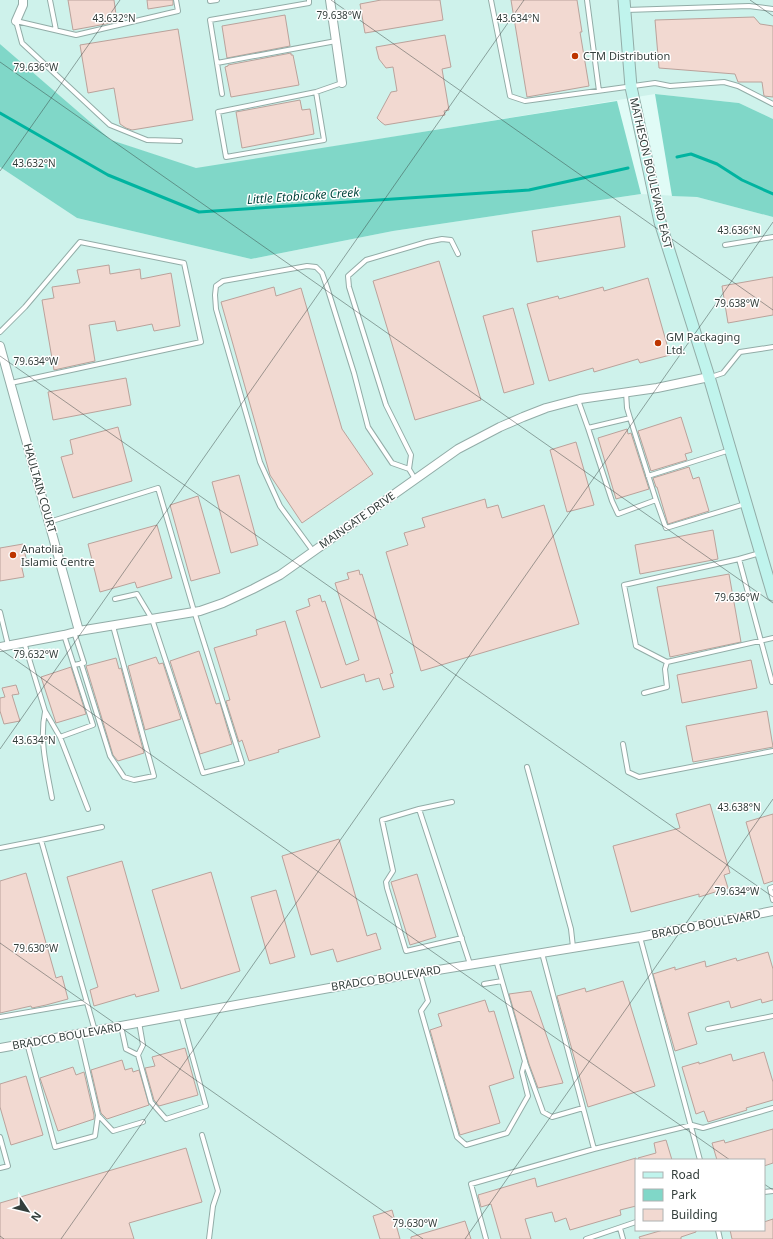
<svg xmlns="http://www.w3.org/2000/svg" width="773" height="1239" viewBox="0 0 773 1239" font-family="'Noto Sans',sans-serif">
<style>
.built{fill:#cef2eb;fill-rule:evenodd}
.green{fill:#80d7c8}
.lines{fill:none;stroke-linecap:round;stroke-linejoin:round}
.stream{stroke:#00b4a0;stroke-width:3}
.building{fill:#f2d9d1;stroke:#baa29b}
.lane-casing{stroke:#92aca7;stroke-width:6}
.street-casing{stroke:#92aca7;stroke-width:10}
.secondary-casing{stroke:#92aca7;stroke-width:13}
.lane{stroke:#fff;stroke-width:4}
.street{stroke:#fff;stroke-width:8}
.secondary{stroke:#c0f4ed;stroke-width:11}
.ticks{fill:none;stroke:#343f3c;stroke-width:1;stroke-opacity:0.45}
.poi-dot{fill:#bd3500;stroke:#fff;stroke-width:1.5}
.labels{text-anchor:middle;stroke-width:3;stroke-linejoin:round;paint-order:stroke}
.poi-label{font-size:11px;fill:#343f3c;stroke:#fff;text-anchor:start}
.street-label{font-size:11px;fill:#343f3c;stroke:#fff}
.water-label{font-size:12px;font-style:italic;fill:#05463e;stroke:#fff}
.ticks-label{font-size:10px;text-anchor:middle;fill:#343f3c;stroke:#fff;stroke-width:3;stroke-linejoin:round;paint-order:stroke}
</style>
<rect width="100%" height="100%" fill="#e0fbf6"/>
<path class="built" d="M0 0H773V119L739 103 655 94 196 169 111 140 0 44Z
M0 167 77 218 251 259 393 231 641 194 697 197 773 217V1239H0ZM636 1160H764V1230H636Z"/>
<path class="green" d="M0 44 111 140 196 168 617 101 641 194 393 231 251 259 77 218 0 167Z
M655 94 739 103 773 119V217L697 197 672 196Z"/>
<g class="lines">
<path class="stream" d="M0 113 108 175 199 212 529 190 628 168
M677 157 691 154 717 164 742 180 773 194"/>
</g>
<path class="building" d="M68 0H114L117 22 73 30Z
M147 0H173V5L148 9Z
M381 0H440L443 20 365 33 360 4Z
M511 0H577L582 32H580L589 86 527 97Z
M285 15 290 46 227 58 222 26Z
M754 17 760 24 773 26V97L764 96 762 82H738L735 74 659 68 655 20Z
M178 29 193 120 132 130 126 128 120 124 114 88 88 93 80 45Z
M445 35 451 67 442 69 449 110 444 111 445 115 385 125 381 122 377 118 391 92 397 91 393 67 386 68 379 59 376 47Z
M291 53V55H293L299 85 231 97 225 67 228 66V65Z
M300 100 302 110 310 109 314 134 242 148 236 112Z
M620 216 625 247 537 262 532 231Z
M439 261 481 400 415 420 373 281Z
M109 265 110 274 140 269 141 279 171 273 180 326 154 331 152 324 117 331 115 321 89 325 95 361 54 370 42 300 54 298 52 287 80 283 77 270Z
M773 277V315L728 323 722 286Z
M648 278 670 355 640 363 638 359 594 372 593 368 549 381 527 304 558 296 559 299 603 287 604 291Z
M274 287 276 296 301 288 342 429 373 474 302 523 270 475 221 302Z
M513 308 534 384 504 393 483 316Z
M126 378 131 405 53 420 48 392Z
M681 417 692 452 685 454 687 460 651 471 638 431Z
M118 427 132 481 73 498 61 457 73 454 70 440Z
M627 429 628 434 631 433 649 489 616 499 598 438Z
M576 442 594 505 567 512 550 450Z
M689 467 693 479 699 477 709 511 668 524 657 487H656L653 478Z
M239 475 258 545 231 553 212 482Z
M198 496 220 573 191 581 170 505Z
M485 499 487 508 498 505 502 518 544 505 579 624 421 671 386 552 408 545 404 533 425 527 422 518Z
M157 525 172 578 137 588 135 582 100 592 88 544Z
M713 530 718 559 640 574 635 545Z
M23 544 27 563 21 564 24 577 0 581V548Z
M359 570 360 575 362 574 393 673 390 674 394 687 383 690 379 678 366 682 364 674 321 688 296 611 310 606 308 599 320 595 322 602 325 601 346 665 359 660 335 583 349 579 347 573Z
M729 574 741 642 670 657 657 587Z
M285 621 320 737 278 750 279 752 249 761 242 740 239 742 226 701 230 700 214 648 257 635 256 630Z
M199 651 216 704 220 703 232 744 200 754 170 661Z
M156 657 159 664 163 663 181 719 145 730 128 666Z
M116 658 119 669 121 668 144 753 118 761 113 755 86 666Z
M751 660 757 688 682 703 677 675Z
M71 667 86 714 56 723 41 677Z
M16 685 19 694 12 695 20 721 4 724 0 711V698L5 697 2 688Z
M767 711 773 747 693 762 686 726Z
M710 804 730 873 724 875 728 888 699 897V894L631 912 613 846 680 828 676 814Z
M773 814V881L764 884 746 822Z
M339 839 367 936 376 933 381 949 337 962 333 949 311 955 282 856Z
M122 861 159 991 136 997 135 994 94 1006 90 990 98 987 67 877Z
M211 872 240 971 181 989 152 890Z
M26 873 56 978 62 976 68 999 46 1005 32 1008 31 1006 0 1013V881Z
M417 874 436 937 410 945 391 882Z
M276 890 295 957 270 964 251 897Z
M768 952 773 969V1000L762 1003 761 999 731 1008 729 1001 688 1013 697 1044 675 1051 653 974 675 967V970L705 961 706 967 736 958 737 961Z
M623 981 655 1086 588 1107 557 996 585 988 586 992Z
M531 991 563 1083 538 1088 529 1064 509 994Z
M485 1000 489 1012 494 1011 514 1078 489 1086 500 1123 460 1135 430 1030 442 1026 438 1014Z
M185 1048 198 1095 159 1106 154 1100 145 1068 155 1066 152 1057Z
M764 1052 773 1082V1100L746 1108 747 1110 708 1122 704 1111 696 1114 682 1067 699 1062V1064L731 1054 733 1061Z
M122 1060 125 1070 132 1068 133 1072 139 1070 149 1105 107 1119 101 1113 91 1070Z
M73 1067 76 1075 84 1072 94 1115V1119L58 1131 40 1078Z
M26 1076 43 1135 11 1145 0 1107V1084Z
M773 1129V1163L764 1166V1160H717L712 1143 724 1140 725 1143Z
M666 1140 672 1160H639L638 1158 656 1153 654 1143Z
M186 1148 202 1202 129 1223 134 1239H0V1203Z
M636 1158V1206L620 1210 621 1215 570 1230 566 1218 555 1222 552 1212 525 1219 531 1239H501L491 1204 481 1207 478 1195 535 1178 537 1187Z
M392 1210 400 1239H380L373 1216Z
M773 1219V1239H732L730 1230H764V1222Z
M465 1221 471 1239H411V1237Z
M663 1230H696V1232L681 1237V1239H640L639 1237Z"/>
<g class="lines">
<defs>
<path id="lane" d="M50 0 56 30
M176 0 178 11 76 35 16 21 22 43 110 125 147 140 180 141
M210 0V1L217 0
M491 0 510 96 525 101 655 83 670 86 724 82 738 86 773 104
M587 0 599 91
M626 10 749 6 773 9
M217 63 336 41
M316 92 324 140 226 157 218 112 316 92 342 83
M222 94 210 20 309 3V0
M725 245 773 237
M0 332 25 307 80 242 184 263 201 342 11 383
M711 377 723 373 740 352 773 347
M578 400 588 428 630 418 627 408 626 392
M588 428 612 501 618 514 656 500 630 418
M648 476 730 450
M415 479 409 469 411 455 386 405 349 287 348 276 366 260 427 242 442 239 451 240 458 254
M656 500 666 528 745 504
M49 522 158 488 194 611 242 763 203 773 152 619 137 594 115 599
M313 551 280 506 260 462 216 309 215 295 216 286 223 281 307 266 316 267 322 273 327 287 354 373 368 427 392 463 409 469
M760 553 739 559 772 682
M739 559 624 585 636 646 667 662 773 638
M0 612 8 645
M24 642 45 711 60 737 88 809
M81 663 110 756 124 777 134 780 154 776 113 626
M74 665 84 663 74 632
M644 693 667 687 665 669 667 662
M45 712C39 740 47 770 52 798
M60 737 93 725 64 635
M623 744 628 772 639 777 773 751
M527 767 571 929 573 947
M452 802 419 809 470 964
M419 809 382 820 393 871 386 882 387 888 406 951 462 938
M0 848 41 840
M773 887 770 888 773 900
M640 937 700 1160
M542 953 594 1149
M496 960 526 1065 543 1112 552 1117 583 1108
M420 973 428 1001 421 1011 457 1137 466 1145 507 1133 528 1096 522 1072 525 1061
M484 984 502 981
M0 1017 86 1002
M121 1026 126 1049 138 1055 143 1045 139 1022
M708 1029 773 1016
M95 1031 41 840 102 827
M79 1034 98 1115 113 1131 143 1122
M27 1043 55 1147 95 1136 98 1115
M138 1055 151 1102 166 1119 206 1106 181 1015
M202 1135 218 1191 213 1206 209 1239
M0 1137 8 1166 0 1168
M764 1192 773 1191
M620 1228 623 1239
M718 1230 720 1239
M486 1239 471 1184 594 1149 692 1125 703 1128 773 1108
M586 1239 636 1222"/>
<path id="street" d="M330 0 342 83
M16 21 23 5V0
M0 346 79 631
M0 647 64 635 79 631 200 611 223 603 253 589 280 575 458 449 500 427 523 417 546 408 580 399 657 388 709 377
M0 1048 346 985 640 937 773 911"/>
<path id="secondary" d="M624 0 631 87 660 222 709 377 773 595"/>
</defs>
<use href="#lane" class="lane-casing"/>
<use href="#street" class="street-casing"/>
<use href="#secondary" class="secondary-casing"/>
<use href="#lane" class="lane"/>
<use href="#street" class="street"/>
<use href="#secondary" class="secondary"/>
</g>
<path class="ticks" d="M331 0 773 310M750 0 773 16M0 62 773 603M0 171 120 0M0 356 773 897M0 649 730 1160M0 749 524 0M0 943 423 1239M764 1184 773 1190M0 1236 4 1239M61 1239 773 222M465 1239 773 799"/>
<g class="poi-dot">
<circle cx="575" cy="56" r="4"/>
<circle cx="658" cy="343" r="4"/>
<circle cx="13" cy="555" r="4"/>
</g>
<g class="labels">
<g class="poi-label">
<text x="583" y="60">CTM Distribution</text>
<text x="666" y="341">GM Packaging<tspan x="666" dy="13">Ltd.</tspan></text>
<text x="21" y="553">Anatolia<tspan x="21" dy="13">Islamic Centre</tspan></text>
</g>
<g class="street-label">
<text transform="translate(651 173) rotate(77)" y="4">MATHESON BOULEVARD EAST</text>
<text transform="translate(40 488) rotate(74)" y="4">HAULTAIN COURT</text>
<text transform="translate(357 520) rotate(-35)" y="4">MAINGATE DRIVE</text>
<text transform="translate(706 924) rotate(-11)" y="4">BRADCO BOULEVARD</text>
<text transform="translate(386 978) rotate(-9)" y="4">BRADCO BOULEVARD</text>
<text transform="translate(67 1036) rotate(-10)" y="4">BRADCO BOULEVARD</text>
</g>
<g class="water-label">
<text transform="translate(303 196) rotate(-4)" y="4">Little Etobicoke Creek</text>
</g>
</g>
<g class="ticks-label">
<text x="339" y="19">79.638°W</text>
<text x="114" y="22">43.632°N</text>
<text x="518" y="22">43.634°N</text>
<text x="36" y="71">79.636°W</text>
<text x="34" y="167">43.632°N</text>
<text x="739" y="234">43.636°N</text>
<text x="737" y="307">79.638°W</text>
<text x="36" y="365">79.634°W</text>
<text x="737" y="601">79.636°W</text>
<text x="36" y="658">79.632°W</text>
<text x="34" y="744">43.634°N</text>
<text x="739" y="811">43.638°N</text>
<text x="737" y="895">79.634°W</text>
<text x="36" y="952">79.630°W</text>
<text x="415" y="1227">79.630°W</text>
</g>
<rect x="635" y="1159" width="130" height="72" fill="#ffffff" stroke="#aeb2b1"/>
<rect x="643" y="1172" width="20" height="6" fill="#c0f4ed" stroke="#aeb2b1"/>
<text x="671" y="1179" font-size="12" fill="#343f3c">Road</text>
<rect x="643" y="1189" width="20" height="12" fill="#80d7c8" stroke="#aeb2b1"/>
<text x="671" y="1199" font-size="12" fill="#343f3c">Park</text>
<rect x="643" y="1209" width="20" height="12" fill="#f2d9d1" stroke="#aeb2b1"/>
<text x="671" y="1219" font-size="12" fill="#343f3c">Building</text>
<g transform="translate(28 1211) rotate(125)" stroke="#ffffff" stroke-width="3" paint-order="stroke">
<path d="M0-3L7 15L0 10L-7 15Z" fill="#343f3c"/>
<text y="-6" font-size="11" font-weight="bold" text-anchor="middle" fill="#343f3c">N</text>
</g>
</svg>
